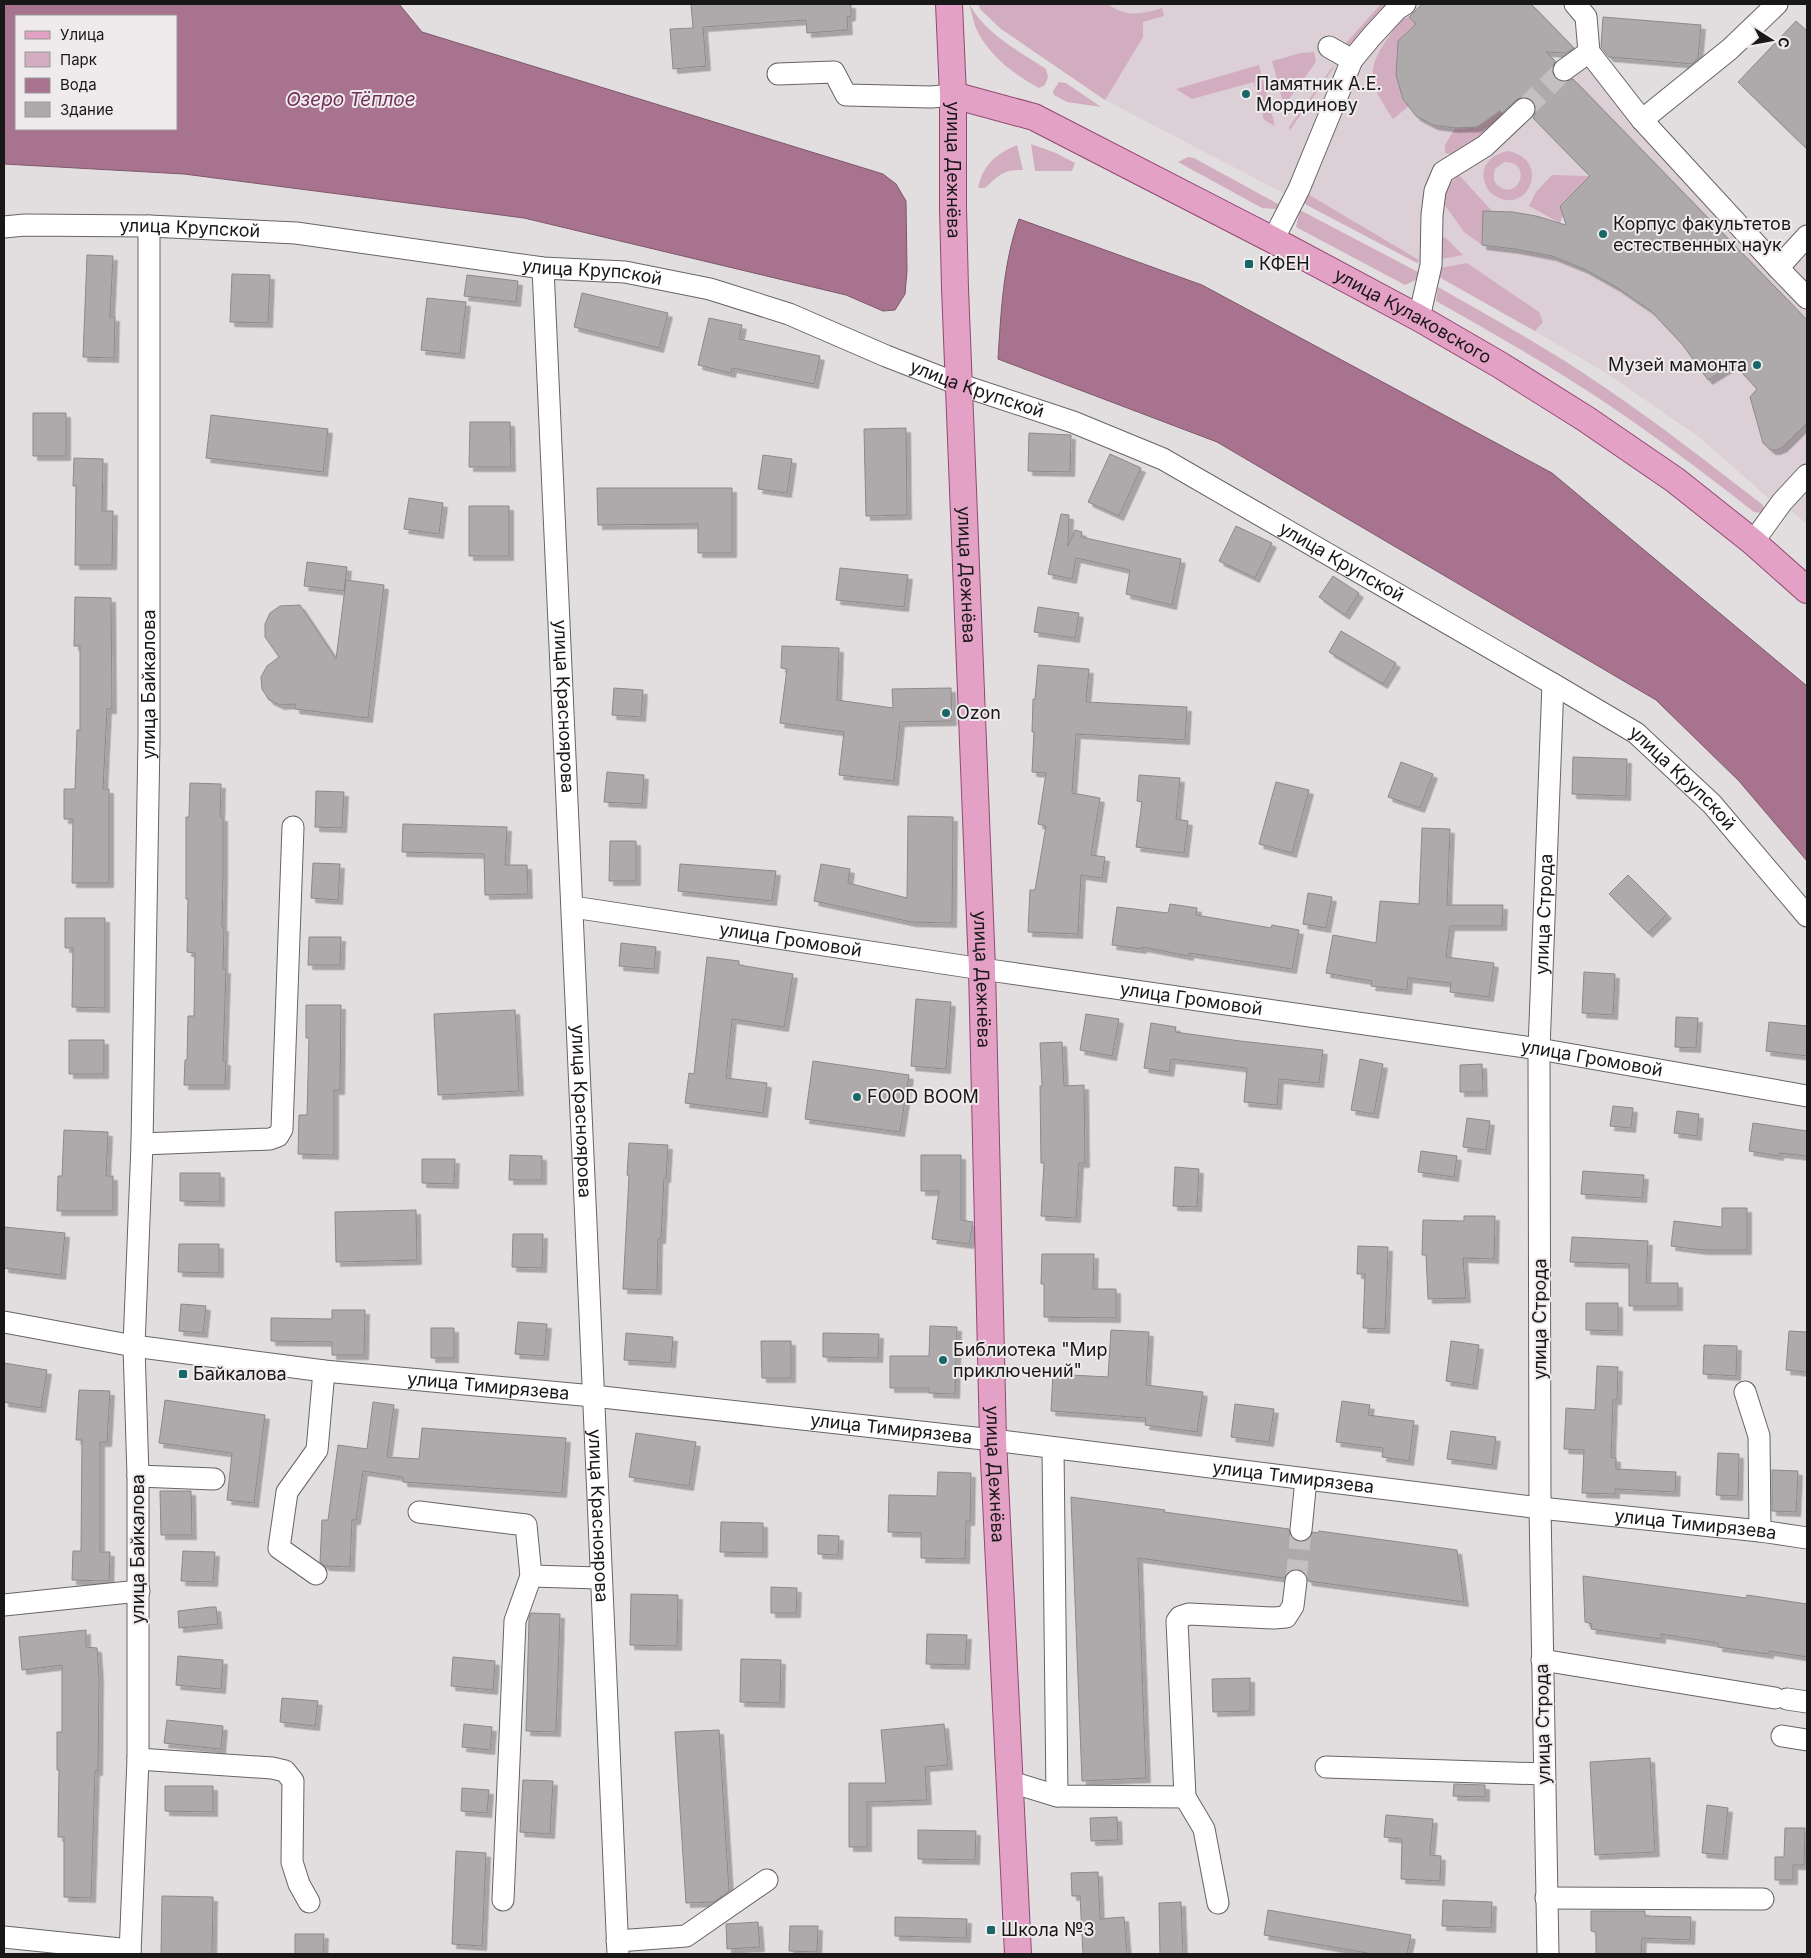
<svg xmlns="http://www.w3.org/2000/svg" width="1811" height="1958" viewBox="0 0 1811 1958" font-family="Inter,sans-serif">
<style>
.built{fill:#dcd0d6}
.green{fill:#d2adbf;fill-rule:evenodd}
.water{fill:#a8738e;stroke:#7d586b;fill-rule:evenodd}
.building{fill:#aeaaac;stroke:#8c898a;filter:url(#shadow)}
.lines{fill:none;stroke-linecap:round;stroke-linejoin:round}
.minor-tunnel{stroke:#c4c0c1;stroke-width:21;stroke-dasharray:21 11;stroke-linecap:butt}
.minor-casing{stroke:#676465;stroke-width:23}
.major-casing{stroke:#914871;stroke-width:28}
.minor{stroke:#fff;stroke-width:21}
.major{stroke:#e4a1c6;stroke-width:26}
.poi-dot{fill:#176668;stroke:#efebed;stroke-width:2}
.labels{text-anchor:middle;stroke-width:4;stroke-linejoin:round;paint-order:stroke}
.poi-label{font-size:18px;fill:#191819;stroke:#efebed;text-anchor:start}
.street-label{font-size:18px;fill:#191819;stroke:#efebed}
.water-label{font-size:19px;font-style:italic;fill:#722e54;stroke:#efebed}
</style>
<defs>
<filter id="shadow"><feDropShadow dx="4.5" dy="4.5" stdDeviation="0" flood-color="#0004"/></filter>
</defs>
<rect width="100%" height="100%" fill="#e2dedf"/>
<path class="built" d="M978 4H1421L1409 17 1416 24 1398 41 1396 75 1403 99 1416 116 1433 125 1503 114 1517 101 1590 176 1560 205 1563 215 1560 223 1536 216 1513 212 1483 211 1482 245 1515 249 1552 256 1584 269 1616 287 1651 311 1682 344 1707 380 1728 368 1732 362 1757 389 1750 397 1763 442 1767 448 1776 450 1783 447 1807 423V524L1794 513 1768 498 1699 437 1606 373 1417 263 1105 100 1001 29 981 10Z
M1531 4 1789 266 1807 248V320L1557 63 1572 47Z"/>
<path class="green" d="M969 4C987 35 1016 49 1046 69L1048 77 1045 85 1039 88C1014 75 986 53 975 26 973 19 971 11 969 4Z
M978 4H1108C1126 18 1142 14 1162 8L1164 16 1143 22V37L1105 100 1001 29 981 10Z
M1381 4H1391L1347 52 1344 49 1346 43Z
M1409 17 1416 24 1398 41C1397 64 1394 86 1409 106L1393 119C1360 72 1371 62 1401 19Z
M1314 52 1316 62 1284 106 1272 61 1301 53Z
M1259 65 1275 126 1264 120 1254 82 1192 99 1176 89Z
M1335 66 1290 130 1289 127 1331 69Z
M1059 82 1066 83 1101 107 1067 102 1054 95 1053 91Z
M1499 110 1504 114 1466 147 1450 154 1445 153V145L1455 128Z
M1031 144 1056 153 1075 163 1072 171H1035Z
M1017 145 1023 170C1004 169 999 175 985 188H978C983 164 996 154 1017 145Z
M1508 151C1552 160 1528 214 1497 197 1491 194 1487 190 1485 183 1479 166 1492 154 1508 151ZM1504 162C1534 162 1518 200 1500 187 1493 183 1493 176 1495 169Z
M1188 157 1194 158 1280 205 1275 209 1262 208 1178 162Z
M1459 175 1492 211 1483 212 1482 245 1464 232 1444 204 1446 187Z
M1552 175 1590 176 1560 205 1563 215 1560 223 1529 206 1536 192Z
M1306 193 1419 260 1417 263 1303 203Z
M1300 210 1418 272V279L1405 285 1296 227Z
M1445 237 1463 255 1442 259 1439 257 1440 239Z
M1467 263 1539 312 1543 322 1535 331 1439 277 1440 268Z
M1438 287C1494 319 1551 350 1604 387 1659 424 1711 465 1763 505L1764 509 1761 513 1754 512C1703 472 1651 433 1597 397 1545 363 1491 332 1436 301Z"/>
<path class="water" d="M4 4H399L422 32 883 174 896 184 906 201 907 271 905 294 895 310 883 311 846 295 524 218 184 174 4 164ZM16 16H176V129H16Z
M1019 219 1202 285 1552 473 1807 686V861L1739 781 1656 700 1217 442 998 359C1001 312 1003 264 1019 219Z"/>
<path class="building" d="M691 4H851V16L847 17 848 30 807 33 806 20 703 27 706 66 673 69 670 29 693 28Z
M1422 4H1531L1574 48 1566 53 1546 52 1555 61 1552 71 1554 78 1559 82H1565L1573 79 1807 320V423L1783 447 1776 450H1771L1763 443 1750 397 1757 389 1734 364 1708 380 1682 344 1651 311 1616 287 1584 269 1552 256 1515 249 1482 245 1483 211 1513 212 1536 216 1566 225 1560 206 1590 176 1533 118 1536 112V106L1533 100 1528 97H1522L1516 100 1502 113 1500 111 1477 127 1455 128 1433 125 1416 116 1403 99 1396 75 1398 41 1416 24 1409 17Z
M1603 17 1701 25 1698 58 1692 64 1609 57 1601 47Z
M1796 21 1807 31V149L1738 82Z
M87 255 113 256 110 317H115L114 358 83 357Z
M232 274 270 275 268 323 230 322Z
M467 275 518 281 516 302 464 296Z
M582 293 668 313 659 348 574 327Z
M427 298 466 302 460 354 421 350Z
M709 318 742 325 739 339 820 356 814 384 732 368 731 373 698 365Z
M33 413H66V456H33Z
M211 415 328 429 323 472 206 458Z
M470 422H510L511 467H469Z
M906 428 907 515 866 516 864 429Z
M1029 433 1071 435 1070 472 1028 471Z
M1110 454 1141 468 1119 516 1088 502Z
M763 455 792 459 787 493 758 489Z
M74 458 103 459 102 511H113L112 565H75L76 486H73Z
M597 488H732V553H698V524L598 525Z
M409 498 443 503 439 534 404 529Z
M469 506H509V556H469Z
M1061 514 1069 515 1068 546 1075 530 1082 532 1081 537 1181 559 1172 605 1126 594 1130 570 1076 558 1072 579 1048 574Z
M1236 526 1272 543 1255 578 1219 561Z
M307 562 347 567 344 591 304 586Z
M840 568 908 575 904 607 836 600Z
M1333 576 1359 593 1345 615 1319 597Z
M346 580 384 585 368 718 295 709V704L280 705 269 700 262 689 261 677 267 666 279 657 265 637V624L270 613 280 606 300 605 336 659Z
M75 597 111 598 112 709H107L103 789H109V883H72L73 819H64V789H75L77 730H80V646H74Z
M1038 607 1079 613 1075 638 1034 632Z
M1341 631 1396 663 1383 684 1329 652Z
M782 646 839 648 837 700 893 708 892 689 951 688 952 721 900 722 894 781 839 775 844 732 780 723 787 669 781 668Z
M1038 665 1089 669 1086 702 1187 707 1185 740 1076 734 1072 793 1100 798 1091 855 1105 857 1102 878 1081 875 1078 934 1028 932 1030 890H1035L1046 826 1038 824 1046 773 1032 772 1034 732H1032L1033 699H1035Z
M614 688 643 690 641 717 612 715Z
M1573 757 1627 759 1626 796 1572 794Z
M1401 762 1433 774 1420 808 1388 797Z
M607 772 644 775 642 804 604 802Z
M1139 775 1180 778 1176 819 1188 821 1184 853 1136 847 1142 802 1137 801Z
M1276 782 1309 790 1292 853 1259 844Z
M190 783 221 784 220 817H223V878L222 927H224L223 969H226L223 1061H226L225 1085H184L185 1060H187L188 1016H194L195 953 187 952 188 899H186V817H189Z
M316 791 344 792 342 828 315 827Z
M908 816 953 817 952 923 911 922 814 901 821 864 850 869 848 883 907 898Z
M403 824 507 827 505 865H527L528 894 485 895 484 854 402 852Z
M1422 828 1450 829 1447 905H1503L1502 926H1450L1446 957 1494 963 1489 997 1450 992 1451 983 1408 978 1407 990 1371 986 1372 981 1326 973 1333 935 1376 943 1380 901 1419 904Z
M610 841H636V881H609Z
M313 863 340 864 338 900 311 898Z
M680 864 776 871 772 901 678 891Z
M1628 875 1667 914 1648 933 1609 894Z
M1308 893 1332 897 1326 928 1303 924Z
M1170 904 1197 908 1196 915 1271 928 1272 925 1299 930 1292 969 1189 953V956L1142 947V949L1112 945 1117 907 1168 913Z
M65 918H105V1008L72 1007 73 948H65Z
M309 937H341L340 965H308Z
M621 943 656 947 654 969 619 966Z
M707 957 739 961V965L793 974 784 1027 732 1019 726 1078 767 1083 763 1113 685 1103 689 1073 694 1074Z
M1584 972 1615 974 1613 1015 1582 1013Z
M916 999 951 1002 946 1069 911 1066Z
M306 1005H341L340 1090H334V1155L298 1154 299 1115H307L309 1038H306Z
M515 1010 519 1091 438 1095 434 1014Z
M1086 1014 1119 1019 1112 1056 1080 1050Z
M1676 1017 1698 1018 1696 1048 1675 1047Z
M1769 1022 1807 1026V1056L1766 1051Z
M1151 1023 1176 1027 1175 1032 1240 1041 1323 1050 1319 1083 1279 1079 1277 1105 1244 1102 1247 1068 1171 1059 1169 1072 1144 1068Z
M69 1040H104V1074H69Z
M1062 1042 1064 1086 1084 1085 1085 1163H1079L1076 1218 1041 1216 1044 1163H1041L1040 1086H1042L1040 1043Z
M1360 1059 1383 1064 1374 1114 1351 1110Z
M813 1061 909 1075 900 1132 805 1119Z
M1482 1064 1483 1092H1460V1065Z
M1613 1106 1633 1108 1631 1128 1610 1126Z
M1677 1111 1699 1114 1697 1136 1674 1133Z
M1467 1118 1490 1121 1486 1150 1463 1147Z
M1753 1123 1807 1131V1156L1779 1153V1156L1749 1151Z
M64 1130 108 1132 106 1176H113V1211H57L58 1176H62Z
M629 1143 668 1145 666 1178H664L661 1239H658L657 1290 623 1289 629 1176 627 1175Z
M1421 1151 1457 1156 1454 1177 1418 1172Z
M510 1155 542 1156V1180H509Z
M921 1155H961V1220L973 1222 969 1244 932 1239 939 1191H921Z
M422 1159H455L454 1184 422 1183Z
M1175 1167 1199 1169 1197 1207 1173 1206Z
M1583 1171 1644 1175 1642 1198 1581 1194Z
M180 1173H220V1202L180 1201Z
M1722 1208H1747V1250H1702L1671 1246 1674 1221 1722 1227Z
M416 1210 417 1260 336 1262 335 1212Z
M1464 1216H1495L1494 1259 1463 1258 1466 1298 1428 1299 1426 1255H1422L1423 1220 1464 1221Z
M4 1227 65 1233 61 1275 4 1268Z
M513 1234H543L542 1268 512 1267Z
M1572 1237 1648 1241 1646 1283H1678V1306H1629V1264L1570 1262Z
M179 1244H219V1273L178 1272Z
M1358 1246 1388 1247 1385 1329 1363 1328 1365 1274H1357Z
M1042 1254H1094L1093 1289H1116V1318L1044 1317V1284H1041Z
M1586 1303H1618V1331L1586 1330Z
M181 1304 206 1306 203 1333 179 1331Z
M332 1310H365L364 1355H332V1342L271 1341V1318L332 1319Z
M518 1322 547 1324 544 1356 515 1354Z
M930 1326 957 1327 955 1394 929 1393V1388H890V1356H929Z
M431 1328H454V1358H431Z
M1111 1330 1149 1332 1146 1385 1203 1392 1197 1432 1145 1425 1146 1418 1051 1411 1053 1374 1108 1377Z
M1789 1331 1807 1332V1372L1786 1370Z
M626 1333 673 1337 671 1363 624 1360Z
M823 1333 879 1334 878 1358 823 1357Z
M761 1341H791V1378H762Z
M1451 1341 1479 1345 1473 1385 1446 1381Z
M1704 1345 1737 1346 1736 1376 1703 1374Z
M4 1363 47 1370 41 1408 4 1402Z
M1597 1366 1618 1367 1617 1400H1613L1611 1457 1616 1458V1469L1676 1472 1675 1492 1615 1489V1494L1582 1493 1584 1450 1564 1449 1566 1408 1595 1410Z
M79 1390 110 1391 107 1442H100V1552H110L109 1581 72 1580 73 1551H81L82 1440H76Z
M165 1400 265 1415 254 1503 227 1500 232 1453 159 1443Z
M1342 1401 1370 1405 1368 1415 1414 1421 1409 1461 1382 1457 1383 1448 1336 1442Z
M373 1402 394 1405 387 1457 419 1459 422 1428 566 1438 562 1493 403 1482V1477L363 1471 356 1520H352L350 1567 325 1566 320 1562 322 1520H328L338 1445 367 1449Z
M1235 1404 1274 1409 1269 1442 1231 1437Z
M1451 1431 1496 1437 1492 1465 1447 1459Z
M636 1433 696 1442 689 1486 629 1477Z
M1718 1453 1739 1454 1738 1496 1716 1495Z
M1772 1470 1798 1471 1796 1512 1772 1511Z
M938 1472 971 1473 970 1521H966L965 1559 921 1558V1533L888 1532 889 1495 937 1496Z
M160 1491H191L192 1535H161Z
M1071 1497 1165 1510 1164 1512 1289 1529 1290 1536 1294 1540 1299 1542 1307 1541 1313 1532 1318 1533 1319 1531 1457 1550 1464 1602 1308 1581 1304 1571 1298 1569 1291 1570 1284 1578 1138 1558 1146 1778 1082 1781Z
M721 1522 763 1523V1553L720 1552Z
M818 1535 839 1536 838 1555 818 1554Z
M183 1551 215 1552 213 1582 181 1581Z
M1583 1576 1746 1598 1747 1595 1807 1604V1657L1769 1651V1654L1718 1647V1643L1661 1634V1639L1591 1629 1592 1624 1585 1622Z
M771 1587 797 1588 796 1613H771Z
M631 1594 678 1595 677 1646 630 1645Z
M211 1607H216L218 1624 179 1628 178 1611Z
M531 1613 560 1614 556 1732 526 1731 529 1618Z
M86 1630V1647L97 1648 99 1677 98 1771H95L91 1898 64 1897V1837H58L59 1770H57V1732H62V1665L22 1670 19 1637Z
M927 1634 967 1635 965 1665 926 1664Z
M178 1656 223 1660 221 1689 176 1685Z
M453 1657 495 1661 493 1690 451 1686Z
M741 1659 781 1660 780 1703 740 1702Z
M1250 1678V1711L1213 1712 1212 1679Z
M282 1698 318 1701 315 1726 280 1722Z
M167 1720 223 1726 221 1749 164 1743Z
M464 1724 492 1727 490 1750 462 1747Z
M944 1724 948 1765 925 1767 927 1800 867 1802V1847H849V1783H886L881 1730Z
M719 1730 729 1891 714 1902 686 1903 675 1732Z
M1650 1758 1655 1852 1595 1855 1590 1762Z
M523 1780 553 1781 550 1834 520 1832Z
M1454 1784 1485 1785V1797L1453 1796Z
M165 1786H213V1812L165 1811Z
M462 1788 489 1790 487 1813 461 1811Z
M1707 1805 1728 1808 1723 1855 1702 1853Z
M1386 1815 1433 1819 1430 1855 1441 1856 1440 1881 1401 1879 1402 1839 1384 1837Z
M1117 1817 1118 1840 1091 1841 1090 1818Z
M1785 1828H1805L1804 1865H1793V1880H1775V1857H1784Z
M918 1830 976 1831 975 1860 918 1859Z
M456 1851 486 1853 482 1946 452 1944Z
M1098 1872 1100 1919 1124 1917 1127 1954H1083L1080 1896H1072L1071 1873Z
M162 1896 213 1897 212 1954H161Z
M1443 1900 1492 1902 1491 1928 1442 1926Z
M1181 1902 1183 1954H1160L1159 1903Z
M1268 1910 1411 1935 1407 1954H1373L1264 1935Z
M1591 1911H1645V1916L1691 1917 1690 1940 1642 1938 1641 1954H1596V1932L1591 1931Z
M895 1917 967 1919 966 1938 895 1936Z
M758 1922 760 1947 727 1949 726 1924Z
M790 1926H818L817 1952 789 1951Z
M295 1934H324L323 1954H295Z"/>
<g class="lines">
<path class="minor-tunnel" d="M1524 109 1564 70
M1296 1581 1301 1530"/>
<defs>
<g id="minor">
<path d="M1575 4 1586 17 1589 52 1642 120 1778 268 1807 236"/>
<path d="M1329 47 1352 60"/>
<path d="M1564 70 1589 52"/>
<path d="M778 74 834 72 846 95 931 97 953 95"/>
<path d="M1642 120 1730 49 1777 4"/>
<path id="s1" d="M4 227 25 225 149 226 296 233 543 268 625 272 710 289 789 314 886 356 958 384 1073 422 1163 459 1553 684 1636 733 1712 804 1807 916"/>
<path d="M1273 240 1299 189 1352 60 1372 36 1397 9 1405 4"/>
<path id="s2" d="M543 268C572 830 591 1392 618 1954"/>
<path d="M1778 268 1807 298"/>
<path d="M1419 318 1431 265 1432 215 1435 191 1443 172 1485 146 1524 109"/>
<path d="M1753 542 1782 502 1807 475"/>
<path id="s3" d="M573 907 982 969 1539 1049 1807 1096"/>
<path d="M142 1144 270 1139 278 1136 282 1129 293 827"/>
<path id="s4" d="M4 1322 134 1346 324 1371 593 1396 993 1440 1540 1508 1760 1531 1807 1538"/>
<path d="M1745 1392 1759 1436 1760 1531"/>
<path d="M1053 1448 1057 1796"/>
<path d="M138 1476 214 1479"/>
<path d="M419 1512 526 1525 531 1576"/>
<path d="M1301 1530 1306 1479"/>
<path d="M316 1574 279 1548 287 1492 317 1450 324 1371"/>
<path d="M4 1605 139 1591"/>
<path d="M1542 1660 1775 1698"/>
<path d="M1787 1699 1807 1702"/>
<path d="M1782 1736 1807 1740"/>
<path d="M138 1759 272 1768 285 1771 293 1781 292 1862 299 1884 309 1902"/>
<path d="M1326 1767 1544 1774"/>
<path d="M1011 1782 1057 1796 1185 1797 1177 1621 1180 1617 1189 1614 1274 1618 1286 1617 1293 1606 1296 1581"/>
<path d="M1185 1797 1204 1829 1218 1903"/>
<path d="M1546 1898 1763 1899"/>
<path d="M503 1900 515 1621 531 1576 599 1578"/>
<path d="M4 1937 130 1950"/>
<path d="M617 1941 686 1936 767 1880"/>
<path id="s5" d="M130 1954 138 1759V1476L134 1346 142 1144 149 739V226"/>
<path id="s6" d="M1548 1954 1540 1508 1539 1049 1553 684"/>
</g>
<g id="major">
<path id="s7" d="M949 4 953 95V208L955 288 982 969 993 1440 1018 1954"/>
<path id="s8" d="M953 95 1034 117 1273 240 1419 318 1500 365 1586 419 1675 480 1753 542 1807 590"/>
</g>
</defs>
<use href="#minor" class="minor-casing"/>
<use href="#major" class="major-casing"/>
<use href="#minor" class="minor"/>
<use href="#major" class="major"/>
</g>
<g class="poi-dot">
<circle cx="1246" cy="94" r="5"/>
<circle cx="1603" cy="234" r="5"/>
<rect x="1244" y="259" width="10" height="10" rx="2.5"/>
<circle cx="1757" cy="365" r="5"/>
<circle cx="946" cy="713" r="5"/>
<circle cx="857" cy="1097" r="5"/>
<circle cx="943" cy="1360" r="5"/>
<rect x="178" y="1369" width="10" height="10" rx="2.5"/>
<rect x="986" y="1925" width="10" height="10" rx="2.5"/>
</g>
<g class="labels">
<g class="poi-label">
<text x="1256" y="90">Памятник А.Е.<tspan x="1256" dy="21">Мординову</tspan></text>
<text x="1613" y="230">Корпус факультетов<tspan x="1613" dy="21">естественных наук</tspan></text>
<text x="1259" y="270">КФЕН</text>
<text x="1747" y="371" text-anchor="end">Музей мамонта</text>
<text x="956" y="719">Ozon</text>
<text x="867" y="1103">FOOD BOOM</text>
<text x="953" y="1356">Библиотека "Мир<tspan x="953" dy="21">приключений"</tspan></text>
<text x="193" y="1380">Байкалова</text>
<text x="1001" y="1936">Школа №3</text>
</g>
<g class="street-label">
<text dy="6" stroke="none"><textPath href="#s7" startOffset="166">улица Дежнёва</textPath></text>
<text dy="6" stroke="none"><textPath href="#s1" startOffset="186">улица Крупской</textPath></text>
<text dy="6" stroke="none"><textPath href="#s1" startOffset="591">улица Крупской</textPath></text>
<text dy="6" stroke="none"><textPath href="#s8" startOffset="512">улица Кулаковского</textPath></text>
<text dy="6" stroke="none"><textPath href="#s1" startOffset="996">улица Крупской</textPath></text>
<text dy="6" stroke="none"><textPath href="#s1" startOffset="1401">улица Крупской</textPath></text>
<text dy="6" stroke="none"><textPath href="#s7" startOffset="571">улица Дежнёва</textPath></text>
<text dy="6" stroke="none"><textPath href="#s5" startOffset="1270">улица Байкалова</textPath></text>
<text dy="6" stroke="none"><textPath href="#s2" startOffset="439">улица Красноярова</textPath></text>
<text dy="6" stroke="none"><textPath href="#s1" startOffset="1806">улица Крупской</textPath></text>
<text dy="6" stroke="none"><textPath href="#s6" startOffset="1040">улица Строда</textPath></text>
<text dy="6" stroke="none"><textPath href="#s3" startOffset="220">улица Громовой</textPath></text>
<text dy="6" stroke="none"><textPath href="#s7" startOffset="976">улица Дежнёва</textPath></text>
<text dy="6" stroke="none"><textPath href="#s3" startOffset="625">улица Громовой</textPath></text>
<text dy="6" stroke="none"><textPath href="#s3" startOffset="1030">улица Громовой</textPath></text>
<text dy="6" stroke="none"><textPath href="#s2" startOffset="844">улица Красноярова</textPath></text>
<text transform="translate(1540 1319) rotate(-90)" y="6">улица Строда</text>
<text dy="6" stroke="none"><textPath href="#s4" startOffset="489">улица Тимирязева</textPath></text>
<text dy="6" stroke="none"><textPath href="#s4" startOffset="894">улица Тимирязева</textPath></text>
<text dy="6" stroke="none"><textPath href="#s7" startOffset="1471">улица Дежнёва</textPath></text>
<text dy="6" stroke="none"><textPath href="#s4" startOffset="1299">улица Тимирязева</textPath></text>
<text dy="6" stroke="none"><textPath href="#s2" startOffset="1249">улица Красноярова</textPath></text>
<text dy="6" stroke="none"><textPath href="#s4" startOffset="1704">улица Тимирязева</textPath></text>
<text transform="translate(138 1549) rotate(-90)" y="6">улица Байкалова</text>
<text transform="translate(1543 1724) rotate(-91)" y="6">улица Строда</text>
</g>
<g class="water-label">
<text x="351" y="106">Озеро Тёплое</text>
</g>
</g>
<rect width="1811" height="1958" fill="none" stroke="#191819" stroke-width="10"/>
<rect x="15" y="15" width="162" height="115" fill="#efebed" stroke="#999798"/>
<rect x="25" y="31" width="25" height="8" fill="#e4a1c6" stroke="#999798"/>
<text x="60" y="40" font-size="15" fill="#191819">Улица</text>
<rect x="25" y="52" width="25" height="15" fill="#d2adbf" stroke="#999798"/>
<text x="60" y="65" font-size="15" fill="#191819">Парк</text>
<rect x="25" y="78" width="25" height="15" fill="#a8738e" stroke="#999798"/>
<text x="60" y="90" font-size="15" fill="#191819">Вода</text>
<rect x="25" y="102" width="25" height="15" fill="#aeaaac" stroke="#999798"/>
<text x="60" y="115" font-size="15" fill="#191819">Здание</text>
<g transform="translate(1771 40) rotate(101)" stroke="#efebed" stroke-width="4" paint-order="stroke">
<path d="M0-4L9 19L0 12L-9 19Z" fill="#191819"/>
<text y="-8" font-size="14" font-weight="bold" text-anchor="middle" fill="#191819">С</text>
</g>
</svg>
